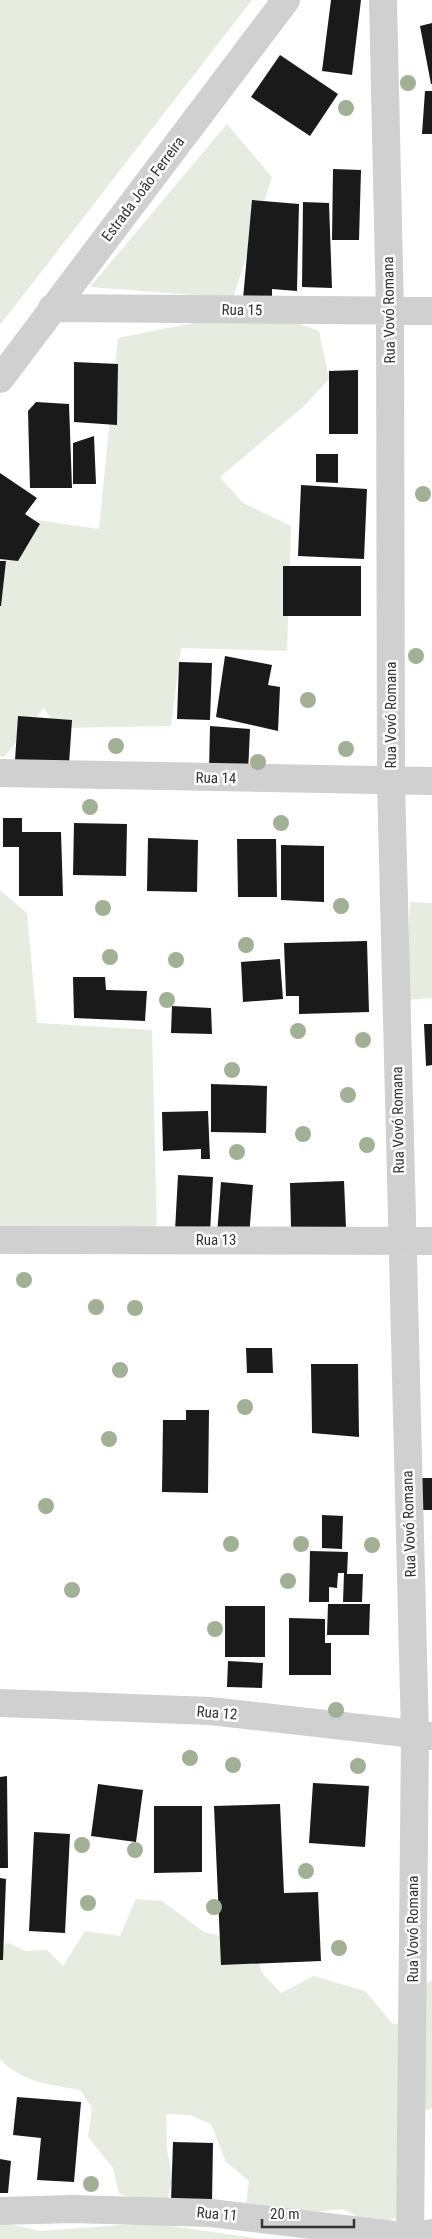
<svg xmlns="http://www.w3.org/2000/svg" width="432" height="2239" viewBox="0 0 432 2239" font-family="'Roboto Condensed',sans-serif">
<style>
.green{fill:#e6ecdf}
.building{fill:#1a1a1a}
.lines{fill:none;stroke-linecap:round;stroke-linejoin:round}
.minor{stroke:#d0d0d0;stroke-width:28}
.tree{fill:#a2b095}
.labels{text-anchor:middle;stroke-width:5;stroke-linejoin:round;paint-order:stroke}
.street-label{font-size:15px;fill:#333;stroke:#fff}
</style>
<rect width="100%" height="100%" fill="#fff"/>
<path class="green" d="M0 0H252L0 325Z
M227 124 272 177 233 298 90 287Z
M219 318H283L319 331 329 379 303 407 220 477 243 503 291 526 287 651 181 648 171 726 57 728 44 708 4 757 0 756V559L15 517 99 529 118 338Z
M0 890 27 913 37 1023 152 1030 157 1232H0Z
M410 902 432 903V998L406 1000Z
M136 1899 162 1901 204 1932 254 1944 262 1973 281 1993 314 1976 365 1991 393 2024 424 2025 426 1983 432 1981V2108L428 2110 400 2099 405 2185 396 2218 373 2225 343 2209 314 2212 246 2203 249 2181 226 2162 211 2124 190 2115 166 2114 167 2150 173 2179 167 2200 148 2202 119 2194 113 2168 88 2137 92 2108 80 2090C52 2085 20 2082 0 2059V1948L8 1943 26 1951 47 1950 63 1966 85 1931 120 1936Z
M0 2222 40 2231 150 2223 262 2239H0Z"/>
<path class="building" d="M331 0H361L352 75 322 71Z
M432 23V84H431L420 26Z
M280 55 338 94 310 136 251 97Z
M425 91H432V134H422Z
M333 169 361 170 359 240H332Z
M252 200 299 204 297 291 272 289V302L243 299Z
M303 202 329 203 332 288 302 287Z
M74 362 118 364 117 425 74 422Z
M358 370V434H329V371Z
M36 402 69 404 72 488H30L28 411Z
M94 436 96 484H73V443Z
M316 454H338V483L316 482Z
M0 473 37 498 25 514 40 524 18 561 0 559Z
M301 485 367 489 364 559 298 556Z
M0 561H6L1 606H0Z
M283 566H361V616H283Z
M225 656 272 665 268 685 280 687 278 731 216 717Z
M179 662 212 663 210 720 177 719Z
M18 716 72 720 69 764 15 760Z
M210 726 250 729 248 773 209 771Z
M3 818H22V832H61L63 896H19V847H3Z
M74 823 127 824 126 876 73 875Z
M148 838 198 840 197 892 147 891Z
M237 839H276L277 897H238Z
M281 845 324 846V902L281 900Z
M367 941 369 1012 299 1014V996H286L284 943Z
M280 959 283 999 243 1002 241 962Z
M73 977H105L106 990 147 991 145 1021 74 1018Z
M172 1006 211 1008 212 1034 171 1033Z
M424 1024H432V1065L426 1066Z
M211 1084 267 1086 266 1133 211 1132Z
M208 1111 210 1159H201V1149L163 1151 162 1112Z
M178 1175 213 1177 210 1233 175 1231Z
M344 1181 346 1228H291L290 1183Z
M221 1182 253 1185 249 1237 217 1235Z
M246 1348H272L273 1373H247Z
M311 1364H358L359 1437 312 1433Z
M186 1410H209L208 1493 162 1492 163 1420H186Z
M419 1478H432V1510H421Z
M322 1515 343 1516 342 1549 322 1548Z
M310 1551 348 1552 347 1574H363L362 1602H343L344 1573H338L337 1588 329 1587V1602H309Z
M328 1604H370L369 1635H327Z
M225 1606H265V1657H225Z
M289 1618 325 1619V1643H331V1675H289Z
M228 1661 263 1663 262 1688 227 1687Z
M7 1776 8 1868H0V1777Z
M313 1783 369 1786 365 1847 309 1843Z
M98 1784 143 1790 136 1842 91 1836Z
M280 1804 284 1893 318 1892 321 1961 221 1965 214 1806Z
M154 1806H202V1872L154 1873Z
M34 1832 70 1834 65 1933 29 1931Z
M0 1878 6 1879 3 1960H0Z
M17 2097 81 2102 74 2182 37 2180 41 2138 13 2135Z
M173 2142 213 2143 212 2202 171 2201Z
M0 2159 11 2161 8 2193H0Z"/>
<g class="lines">
<path class="minor" d="M383 0 390 312 391 781 415 1735 410 2239
M52 308 432 311
M0 379 286 0
M0 773 432 781
M0 1240 432 1241
M0 1703 210 1711 432 1736
M0 2211 72 2209 211 2213 410 2237 432 2233"/>
</g>
<g class="tree">
<circle cx="408" cy="83" r="8"/>
<circle cx="346" cy="108" r="8"/>
<circle cx="423" cy="494" r="8"/>
<circle cx="416" cy="656" r="8"/>
<circle cx="308" cy="700" r="8"/>
<circle cx="116" cy="746" r="8"/>
<circle cx="346" cy="749" r="8"/>
<circle cx="258" cy="762" r="8"/>
<circle cx="90" cy="807" r="8"/>
<circle cx="281" cy="823" r="8"/>
<circle cx="341" cy="906" r="8"/>
<circle cx="103" cy="908" r="8"/>
<circle cx="246" cy="945" r="8"/>
<circle cx="110" cy="957" r="8"/>
<circle cx="176" cy="960" r="8"/>
<circle cx="167" cy="1000" r="8"/>
<circle cx="298" cy="1031" r="8"/>
<circle cx="363" cy="1040" r="8"/>
<circle cx="232" cy="1070" r="8"/>
<circle cx="348" cy="1095" r="8"/>
<circle cx="303" cy="1134" r="8"/>
<circle cx="367" cy="1145" r="8"/>
<circle cx="237" cy="1152" r="8"/>
<circle cx="24" cy="1280" r="8"/>
<circle cx="96" cy="1307" r="8"/>
<circle cx="135" cy="1308" r="8"/>
<circle cx="120" cy="1370" r="8"/>
<circle cx="245" cy="1407" r="8"/>
<circle cx="109" cy="1439" r="8"/>
<circle cx="46" cy="1506" r="8"/>
<circle cx="231" cy="1544" r="8"/>
<circle cx="301" cy="1544" r="8"/>
<circle cx="372" cy="1545" r="8"/>
<circle cx="288" cy="1581" r="8"/>
<circle cx="72" cy="1590" r="8"/>
<circle cx="215" cy="1629" r="8"/>
<circle cx="336" cy="1710" r="8"/>
<circle cx="190" cy="1758" r="8"/>
<circle cx="233" cy="1765" r="8"/>
<circle cx="358" cy="1766" r="8"/>
<circle cx="82" cy="1845" r="8"/>
<circle cx="135" cy="1850" r="8"/>
<circle cx="306" cy="1871" r="8"/>
<circle cx="88" cy="1903" r="8"/>
<circle cx="214" cy="1907" r="8"/>
<circle cx="339" cy="1948" r="8"/>
<circle cx="91" cy="2184" r="8"/>
</g>
<g class="labels">
<g class="street-label">
<text transform="translate(143 189) rotate(-53)" y="5">Estrada João Ferreira</text>
<text transform="translate(242 310) rotate(1)" y="5">Rua 15</text>
<text transform="translate(389 310) rotate(-91)" y="5">Rua Vovó Romana</text>
<text transform="translate(391 715) rotate(-90)" y="5">Rua Vovó Romana</text>
<text transform="translate(216 778) rotate(1)" y="5">Rua 14</text>
<text transform="translate(398 1120) rotate(-91)" y="5">Rua Vovó Romana</text>
<text x="216" y="1245">Rua 13</text>
<text transform="translate(409 1524) rotate(-92)" y="5">Rua Vovó Romana</text>
<text transform="translate(217 1713) rotate(5)" y="5">Rua 12</text>
<text transform="translate(413 1929) rotate(-90)" y="5">Rua Vovó Romana</text>
<text transform="translate(217 2214) rotate(5)" y="5">Rua 11</text>
</g>
</g>
<path d="M262 2219v8h92v-8" fill="none" stroke="#333333" stroke-width="2.5"/>
<text x="270" y="2219" font-size="15" fill="#333333" stroke="#ffffff" stroke-width="4" paint-order="stroke">20 m</text>
</svg>
